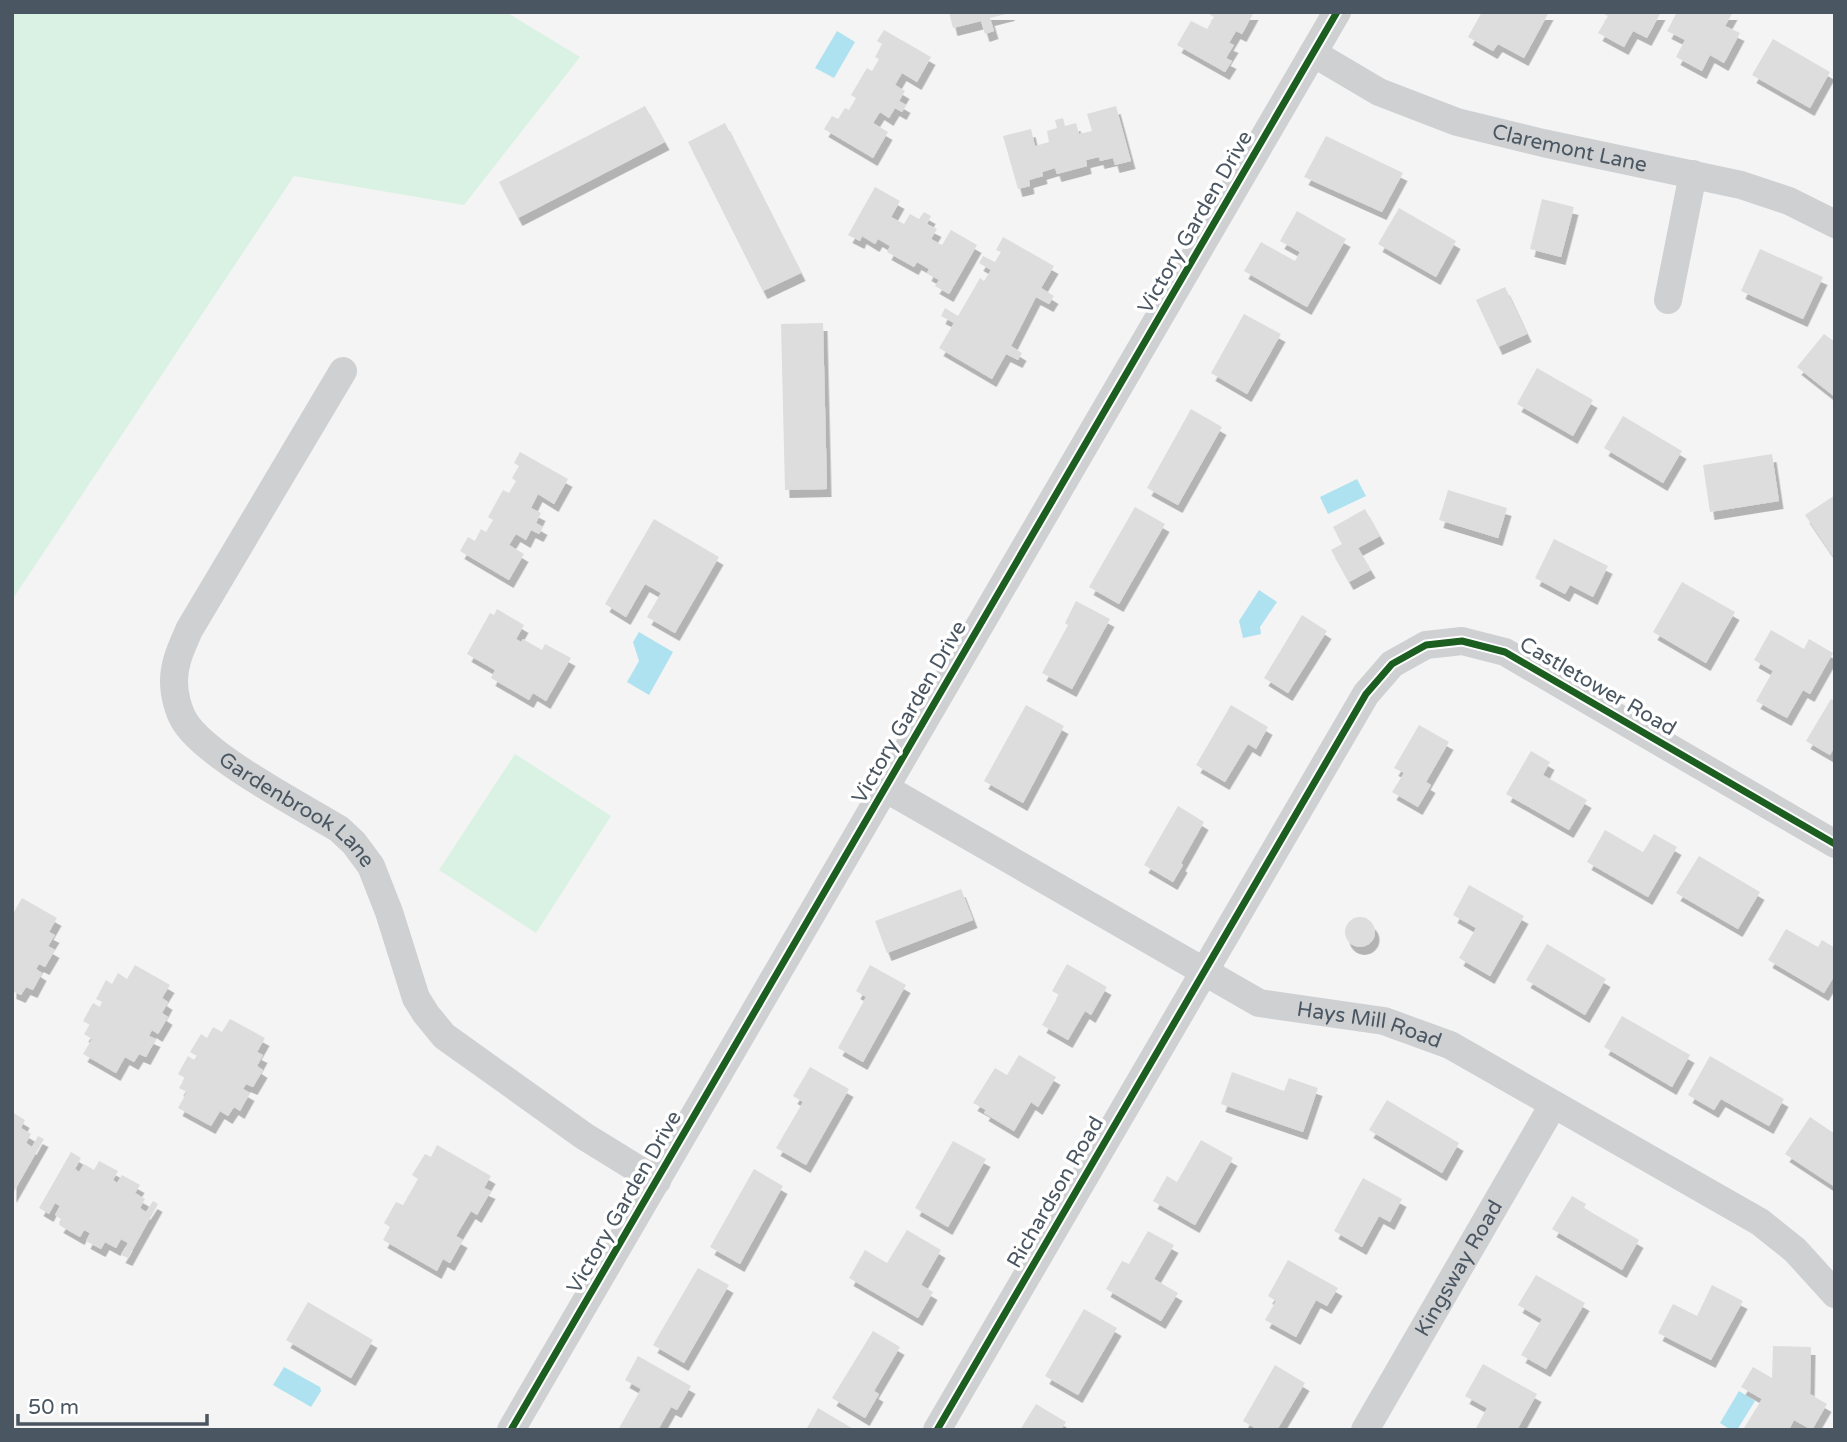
<svg xmlns="http://www.w3.org/2000/svg" width="1847" height="1442" viewBox="0 0 1847 1442" font-family="'Varela Round',sans-serif">
<style>
.green{fill:#d9f2e3}
.water{fill:#aee2f0}
.building{fill:#ddddde;filter:url(#shadow)}
.lines{fill:none;stroke-linecap:round;stroke-linejoin:round}
.minor{stroke:#ced0d2;stroke-width:28}
.cycleway-casing{stroke:#fff;stroke-width:11}
.cycleway{stroke:#1b5e20;stroke-width:7}
.labels{text-anchor:middle;stroke-width:7;stroke-linejoin:round;paint-order:stroke}
.street-label{font-size:21px;fill:#4a5661;stroke:#fff}
</style>
<defs>
<filter id="shadow"><feDropShadow dx="4.5" dy="8" stdDeviation="0" flood-color="#0004"/></filter>
</defs>
<rect width="100%" height="100%" fill="#f4f4f4"/>
<path class="green" d="M12 12H506L580 57 464 205 294 176 12 600Z
M515 754 611 816 536 933 439 870Z"/>
<path class="water" d="M837 31 855 42 834 78 815 68Z
M1357 479 1366 496 1328 514 1320 497Z
M1259 590 1277 602 1260 627 1261 634 1243 638 1239 621Z
M639 632 673 652 649 695 627 682 639 661 633 642Z
M284 1367 320 1387 321 1391 311 1407 273 1385Z
M1739 1391 1755 1401 1737 1430H1731L1720 1423Z"/>
<path class="building" d="M949 12H1010V13L990 18 994 31 985 34 981 21 953 28Z
M1206 12H1254L1242 34 1236 31 1229 43 1234 45 1226 58 1232 61 1225 72 1177 45 1191 21 1207 29 1214 17Z
M1482 12H1549L1524 58 1498 44 1493 51 1468 37Z
M1600 12H1661L1647 38 1633 31 1624 47 1598 33 1608 16Z
M1677 12H1733L1725 26 1740 33 1724 63 1710 55 1702 71 1676 57 1685 40 1667 31Z
M884 30 931 57 917 82 902 73 895 85 905 91 899 101 906 105 902 112 895 108 889 118 880 112 873 123 888 132 873 158 824 129 832 116 838 119 845 108 849 110 856 98 851 95 867 68 872 71 879 59 875 57 882 44 877 41Z
M1773 39 1830 72 1810 108 1752 75Z
M645 106 665 142 518 218 499 182Z
M1116 106 1131 161 1115 165 1113 158 1100 161 1099 157 1086 160 1087 166 1057 174 1055 168 1042 172 1043 176 1029 180 1030 186 1018 189 1003 136 1031 129 1035 146 1049 142 1047 131 1057 128 1055 120 1063 118 1065 126 1076 123 1079 134 1092 131 1087 114Z
M725 123 801 273 763 291 688 142Z
M1326 136 1403 173 1382 212 1304 177Z
M875 187 900 201 891 217 904 224 910 214 919 219 924 212 931 216 927 224 937 229 931 239 942 245 951 230 977 245 949 294 935 286 939 280 927 273 929 269 917 262 914 267 887 252 890 246 878 239 875 244 862 236 860 241 848 235Z
M1542 199 1574 207 1561 257 1530 249Z
M1399 208 1456 241 1436 277 1378 244Z
M1297 211 1346 239 1307 307 1244 271 1261 242 1295 261 1300 252 1280 241Z
M1003 237 1054 266 1041 288 1054 296 1049 304 1036 297 1011 346 1022 353 1018 360 1006 354 992 379 939 348 954 323 941 316 945 308 958 316 980 278 984 281 991 270 979 263 983 256 995 262 1001 252 996 250Z
M1760 249 1823 277 1803 319 1741 291Z
M1505 287 1527 334 1498 347 1476 300Z
M1244 314 1281 334 1247 394 1211 373Z
M823 323 827 489 785 490 781 324Z
M1824 334 1835 342V397L1797 367Z
M1537 368 1593 400 1573 436 1517 404Z
M1191 409 1222 427 1178 505 1147 488Z
M1623 416 1682 451 1663 483 1604 448Z
M520 452 568 479 554 504 538 494 531 508 541 513 536 523 543 527 539 534 531 530 526 540 516 534 509 545 524 554 509 580 460 551 468 537 475 541 481 529 486 532 493 520 488 517 503 490 509 493 516 481 512 478 519 466 514 463Z
M1772 454 1779 501 1710 512 1703 465Z
M1448 490 1507 508 1498 538 1439 520Z
M1835 495V559L1805 515Z
M1135 507 1165 524 1119 604 1089 587Z
M1365 509 1380 536 1358 548 1371 570 1349 582 1331 550 1342 544 1333 527Z
M654 519 719 557 675 633 647 617 661 593 645 584 626 617 605 604Z
M1554 539 1608 566 1593 597 1570 585 1565 594 1535 578Z
M1682 582 1735 612 1706 663 1653 632Z
M1076 601 1110 619 1072 689 1042 673 1068 625 1065 623Z
M497 609 524 625 516 639 521 642 523 639 542 650 545 644 571 658 546 701 533 693 529 700 491 678 495 670 467 654 490 613 494 615Z
M1302 615 1327 631 1288 693 1264 678Z
M1771 630 1804 649 1809 639 1833 653 1810 694 1803 690 1787 718 1756 701 1773 671 1754 660Z
M1831 699 1835 701V746L1830 755 1806 741Z
M1026 705 1064 726 1023 803 984 781Z
M1231 705 1268 727 1256 749 1248 744 1225 782 1196 765Z
M1419 725 1449 742 1426 782 1431 785 1418 807 1392 792 1404 773 1394 768Z
M1531 751 1550 762 1543 775 1587 800 1569 830 1506 794Z
M1178 806 1204 822 1181 863 1183 865 1173 882 1144 865Z
M1605 830 1643 852 1654 834 1677 847 1648 897 1587 862Z
M1699 856 1760 892 1738 929 1676 893Z
M1469 885 1524 916 1490 976 1459 958 1476 928 1453 915Z
M961 889 973 920 887 953 875 921Z
M22 898 57 918 49 932 55 935 48 946 55 950 45 967 39 964 36 969 42 973 33 990 26 987 21 995 12 991V911L14 912Z
M1345 932a15 15 0 1 1 30 0a15 15 0 1 1-30 0Z
M1786 929 1818 947 1822 940 1835 948V975L1824 993 1768 960Z
M1547 944 1606 979 1585 1015 1526 980Z
M1067 964 1107 987 1091 1015 1085 1011 1068 1040 1042 1025 1059 995 1052 991Z
M135 965 170 985 162 998 168 1002 162 1013 168 1017 158 1034 152 1030 149 1036 156 1039 146 1057 139 1054 134 1062 125 1057 116 1073 83 1054 92 1039 84 1034 90 1025 83 1021 93 1003 100 1007 102 1002 96 999 106 980 112 984 118 973 127 979Z
M870 965 906 985 863 1062 838 1048 866 997 856 991Z
M1622 1016 1690 1055 1672 1087 1604 1047Z
M230 1019 265 1038 257 1052 263 1055 257 1066 263 1070 253 1087 246 1084 243 1089 250 1093 240 1111 234 1107 228 1116 220 1111 211 1126 178 1108 187 1092 179 1088 185 1078 178 1074 188 1056 194 1060 197 1056 190 1052 201 1034 207 1038 213 1027 222 1032Z
M1019 1055 1056 1077 1038 1107 1031 1102 1014 1131 984 1113 986 1110 973 1103 995 1068 1007 1075Z
M1710 1056 1784 1099 1769 1126 1721 1099 1714 1110 1688 1095Z
M810 1067 849 1089 806 1165 776 1148 803 1102 793 1096Z
M1232 1072 1284 1091 1289 1078 1318 1088 1303 1132 1221 1104Z
M1387 1100 1459 1143 1442 1173 1369 1130Z
M12 1112 25 1120 21 1128 31 1134 26 1143 32 1147 38 1136 44 1139 12 1195Z
M1810 1117 1835 1134V1187L1785 1154Z
M1201 1140 1233 1158 1195 1225 1153 1201 1167 1176 1177 1182Z
M953 1141 986 1159 948 1227 915 1208Z
M437 1145 491 1176 484 1188 491 1191 477 1215 471 1211 456 1236 463 1240 450 1263 443 1259 437 1271 383 1240 390 1227 384 1223 396 1202 403 1205 418 1179 412 1175 425 1154 431 1157Z
M71 1152 81 1158 75 1169 79 1172 84 1164 94 1170 99 1161 118 1171 113 1180 117 1183 122 1175 140 1185 135 1193 145 1199 140 1208 146 1212 153 1201 158 1204 128 1258 121 1255 128 1243 121 1239 116 1248 105 1242 101 1249 86 1241 90 1233 84 1230 80 1237 59 1225 62 1220 55 1215 60 1206 55 1203 49 1214 39 1208Z
M754 1169 783 1186 740 1264 710 1247Z
M1363 1178 1402 1199 1390 1222 1379 1216 1362 1247 1334 1231Z
M1572 1196 1586 1204 1584 1208 1639 1240 1622 1270 1552 1229Z
M907 1230 941 1250 921 1285 933 1292 918 1318 849 1278 865 1250 887 1263Z
M1148 1231 1174 1245 1154 1279 1178 1293 1161 1321 1106 1289 1122 1261 1129 1264Z
M1288 1260 1338 1288 1327 1306 1316 1300 1296 1337 1265 1320 1276 1301 1268 1296Z
M698 1268 729 1285 684 1363 653 1345Z
M1536 1275 1585 1303 1546 1369 1521 1355 1542 1319 1518 1305Z
M1712 1285 1743 1301 1711 1360 1658 1333 1673 1304 1697 1316Z
M308 1302 373 1340 351 1378 286 1340Z
M1084 1309 1117 1328 1078 1395 1045 1376Z
M873 1331 900 1347 874 1391 879 1394 865 1418 832 1398Z
M1773 1346 1811 1347 1810 1394 1827 1404 1812 1430 1794 1420 1789 1430 1744 1428 1762 1399 1741 1387 1753 1367 1772 1378Z
M638 1356 691 1386 677 1410 671 1407 658 1430H618L641 1389 625 1380Z
M1483 1364 1537 1394 1517 1430H1475L1487 1408 1465 1396Z
M1275 1365 1305 1383 1277 1430H1258L1243 1421Z
M1036 1404 1066 1422 1061 1430H1020Z
M818 1408 855 1430H806Z"/>
<g class="lines">
<g class="minor">
<path id="s1" d="M1313 53 1379 92 1457 122 1543 143 1741 185 1789 201 1835 224"/>
<path d="M1668 300 1693 174"/>
<path id="s2" d="M343 371 189 630C182 647 174 662 174 681 174 694 178 711 185 722 207 757 301 806 339 829L354 843 371 866 389 912 416 998 426 1014 444 1036 584 1136 657 1181"/>
<path id="s3" d="M885 788 1259 1003 1384 1021 1450 1045 1760 1222 1795 1250 1835 1294"/>
<path d="M511 1430 1337 12"/>
<path d="M937 1430 1366 694 1392 664 1426 645 1462 641 1505 652 1835 844"/>
<path id="s4" d="M1365 1430 1553 1105"/>
</g>
<defs>
<path id="cycleway" d="M511 1430 1337 12
M937 1430 1366 694 1392 664 1426 645 1462 641 1505 652 1835 844"/>
</defs>
<use href="#cycleway" class="cycleway-casing"/>
<use href="#cycleway" class="cycleway"/>
</g>
<g class="labels">
<g class="street-label">
<text dy="7" stroke="none"><textPath href="#s1" startOffset="276">Claremont Lane</textPath></text>
<text transform="translate(1195 222) rotate(-60)" y="7">Victory Garden Drive</text>
<text transform="translate(1598 686) rotate(30)" y="7">Castletower Road</text>
<text transform="translate(909 712) rotate(-60)" y="7">Victory Garden Drive</text>
<text dy="7" stroke="none"><textPath href="#s2" startOffset="541">Gardenbrook Lane</textPath></text>
<text dy="7" stroke="none"><textPath href="#s3" startOffset="544">Hays Mill Road</textPath></text>
<text transform="translate(1055 1192) rotate(-60)" y="7">Richardson Road</text>
<text transform="translate(624 1202) rotate(-60)" y="7">Victory Garden Drive</text>
<text dy="7" stroke="none"><textPath href="#s4" startOffset="187">Kingsway Road</textPath></text>
</g>
</g>
<rect width="1847" height="1442" fill="none" stroke="#4a5661" stroke-width="28"/>
<path d="M18 1414v10h189v-10" fill="none" stroke="#4a5661" stroke-width="3.5"/>
<text x="28" y="1414" font-size="21" fill="#4a5661" stroke="#ffffff" stroke-width="5" paint-order="stroke">50 m</text>
</svg>
